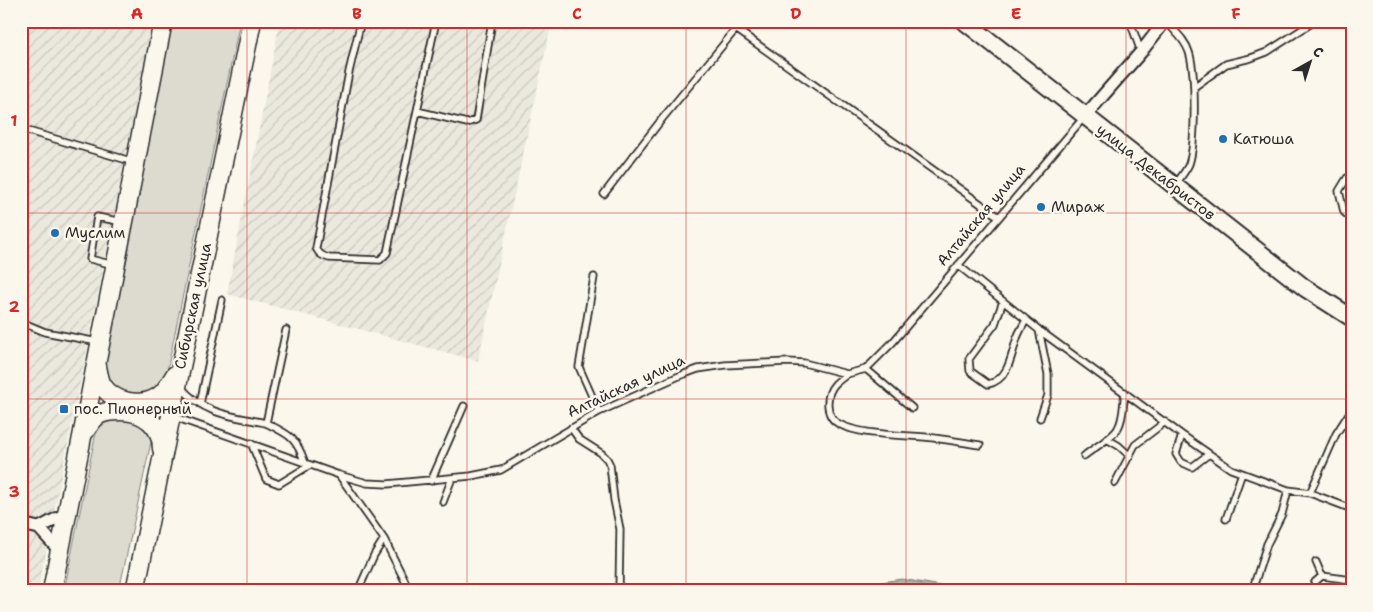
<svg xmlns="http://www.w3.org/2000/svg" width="1373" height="612" viewBox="0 0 1373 612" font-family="'Shantell Sans',sans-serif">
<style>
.industrial{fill:url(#industrial-furrows)}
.green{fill:#dddad0;stroke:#84827e}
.water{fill:url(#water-ripples);stroke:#7b7a75}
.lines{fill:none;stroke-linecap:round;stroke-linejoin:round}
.shore{stroke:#61605d;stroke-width:1}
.service-casing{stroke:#2b2b2b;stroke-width:9}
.minor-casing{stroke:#2b2b2b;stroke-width:15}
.secondary-casing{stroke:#2b2b2b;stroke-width:20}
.primary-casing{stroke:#2b2b2b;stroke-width:21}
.service{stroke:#fbf7ec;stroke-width:5.5}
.minor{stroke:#fbf7ec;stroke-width:11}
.secondary{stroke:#fbf7ec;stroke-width:16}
.primary{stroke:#fbf7ec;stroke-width:18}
.grid{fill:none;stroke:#d62828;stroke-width:1;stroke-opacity:0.55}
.poi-dot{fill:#1f6fb2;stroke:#fbf7ec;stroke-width:2}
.labels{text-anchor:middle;stroke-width:5;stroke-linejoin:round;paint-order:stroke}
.poi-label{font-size:15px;fill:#2b2b2b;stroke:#fbf7ec;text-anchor:start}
.street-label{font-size:15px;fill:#2b2b2b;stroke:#fbf7ec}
.neatline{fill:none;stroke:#d62828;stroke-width:2}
.grid-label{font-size:16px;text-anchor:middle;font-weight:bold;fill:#d62828}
</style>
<defs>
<pattern id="industrial-furrows" width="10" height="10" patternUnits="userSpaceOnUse" patternTransform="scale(1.25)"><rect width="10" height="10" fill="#ebe8de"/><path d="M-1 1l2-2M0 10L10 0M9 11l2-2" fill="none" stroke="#cac7bf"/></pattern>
<pattern id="water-ripples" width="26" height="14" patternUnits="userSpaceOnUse" patternTransform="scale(1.25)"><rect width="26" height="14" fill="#b1afa7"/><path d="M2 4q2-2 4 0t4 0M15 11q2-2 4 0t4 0" fill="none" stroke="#908f88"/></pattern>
</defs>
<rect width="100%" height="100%" fill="#fbf7ec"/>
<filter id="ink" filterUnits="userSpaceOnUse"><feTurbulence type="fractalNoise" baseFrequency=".02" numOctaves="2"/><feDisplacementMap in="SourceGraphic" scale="10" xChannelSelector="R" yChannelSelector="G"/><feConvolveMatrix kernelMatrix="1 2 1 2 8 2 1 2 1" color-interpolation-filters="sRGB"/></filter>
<g filter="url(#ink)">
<path class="industrial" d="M21 21H153L38 591H21Z
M280 21H552L478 361 227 294Z"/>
<path class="green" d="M172 21H240L167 371 157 386 146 393 126 395 112 386 103 367Z
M115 420C132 420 148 422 151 442L119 591H64L95 437C99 426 103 422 115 420Z"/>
<path class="water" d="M902 579 969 591H861L881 582Z"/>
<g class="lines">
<path class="shore" d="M873 591C898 581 920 586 945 591"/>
<defs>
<path id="service" d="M361 21 349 72 316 248C319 254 322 256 329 258L380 260 387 253 436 21
M730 21 736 29
M1130 21 1141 52
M1166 21C1174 31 1185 39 1189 52 1196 73 1196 143 1189 164 1186 171 1180 178 1176 184
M1194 87 1226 64 1251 58 1267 52 1315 21
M417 111 467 123 476 120 492 21
M21 129 134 162
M1352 176 1347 178 1339 191 1344 212 1352 219
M604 194 662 119 736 29 999 217
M114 265 90 259 97 217 123 222
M958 265 1039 330 1182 435 1231 469 1288 490 1310 493 1336 434 1352 409
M594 277 579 367 599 412
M1003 301 995 324 969 359 970 371 988 384C1009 380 1011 355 1017 338 1019 332 1023 326 1026 320
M21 322 45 332 98 342
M1039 330 1048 374V395L1040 418
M866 369 912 408
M847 374C844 377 839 380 835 384 825 395 825 417 839 424 861 436 909 435 934 438 950 440 965 443 980 445
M181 387C204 415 233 416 266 423L286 330
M200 404 222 300
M172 416 339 475 367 483 387 484 471 476 501 470 599 412 679 376 698 369 725 365 788 362 804 363 847 374 866 369 893 342 1085 116
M266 423C290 435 296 437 305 463
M571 428 579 439 601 453 607 459 610 465 614 500 620 529 619 591
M1182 435 1176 454 1181 462 1192 467 1209 454
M1107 439 1119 446 1130 456
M251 443 266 479 279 484 310 465
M1084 456C1093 448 1114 437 1118 428 1124 418 1123 403 1125 392
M339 475 384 539 410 591
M431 481 464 406
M1115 483 1135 445 1165 422
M1310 493 1352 509
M443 502 452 478
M1226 519 1242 473
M1316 562 1322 576 1352 580
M138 586 147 591
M358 591 374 555 384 539
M1252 591 1267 544 1282 514 1288 490
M1312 591 1315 582 1322 576"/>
<path id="minor" d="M1085 116 1141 52 1165 21
M21 524 39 528 67 513
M39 528 60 551"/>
<path id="secondary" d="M964 21 1305 288 1352 318"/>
<path id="primary" d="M97 366C98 372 99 379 102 385 114 403 140 408 158 397 166 392 170 383 175 375
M83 434C87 428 91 421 97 416 104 411 113 411 120 411 144 411 162 425 162 449
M52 591 163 21
M135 591 252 21"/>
</defs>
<use href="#service" class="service-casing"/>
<use href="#minor" class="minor-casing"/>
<use href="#secondary" class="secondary-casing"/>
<use href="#primary" class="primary-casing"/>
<use href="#service" class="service"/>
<use href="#minor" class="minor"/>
<use href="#secondary" class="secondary"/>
<use href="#primary" class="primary"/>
</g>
</g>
<path class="grid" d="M247 21V591M467 21V591M686 21V591M906 21V591M1126 21V591M21 213H1352M21 399H1352"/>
<g class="poi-dot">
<circle cx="1223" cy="139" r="5"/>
<circle cx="1041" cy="207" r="5"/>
<circle cx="55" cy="233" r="5"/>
<rect x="59" y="404" width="10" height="10" rx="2.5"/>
</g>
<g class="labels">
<g class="poi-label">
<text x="1233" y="144">Катюша</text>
<text x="1051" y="212">Мираж</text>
<text x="65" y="238">Муслим</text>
<text x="74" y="414">пос. Пионерный</text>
</g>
<g class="street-label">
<text transform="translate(1156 172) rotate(38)" y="5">улица Декабристов</text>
<text transform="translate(981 215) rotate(-50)" y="5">Алтайская улица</text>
<text transform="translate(193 306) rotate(-78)" y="5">Сибирская улица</text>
<text transform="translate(626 386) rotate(-25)" y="5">Алтайская улица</text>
</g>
</g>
<rect width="1373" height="612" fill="none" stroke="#fbf7ec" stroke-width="55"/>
<g transform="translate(1310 62) rotate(39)" stroke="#fbf7ec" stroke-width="4" paint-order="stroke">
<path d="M0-4L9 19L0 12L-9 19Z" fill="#2b2b2b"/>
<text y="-8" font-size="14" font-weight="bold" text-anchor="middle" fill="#2b2b2b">С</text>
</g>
<rect x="28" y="28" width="1318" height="556" class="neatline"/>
<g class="grid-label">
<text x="137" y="19">A</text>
<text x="357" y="19">B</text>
<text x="577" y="19">C</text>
<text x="796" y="19">D</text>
<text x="1016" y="19">E</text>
<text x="1236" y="19">F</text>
<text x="14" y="126">1</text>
<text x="14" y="312">2</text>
<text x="14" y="497">3</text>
</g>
</svg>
